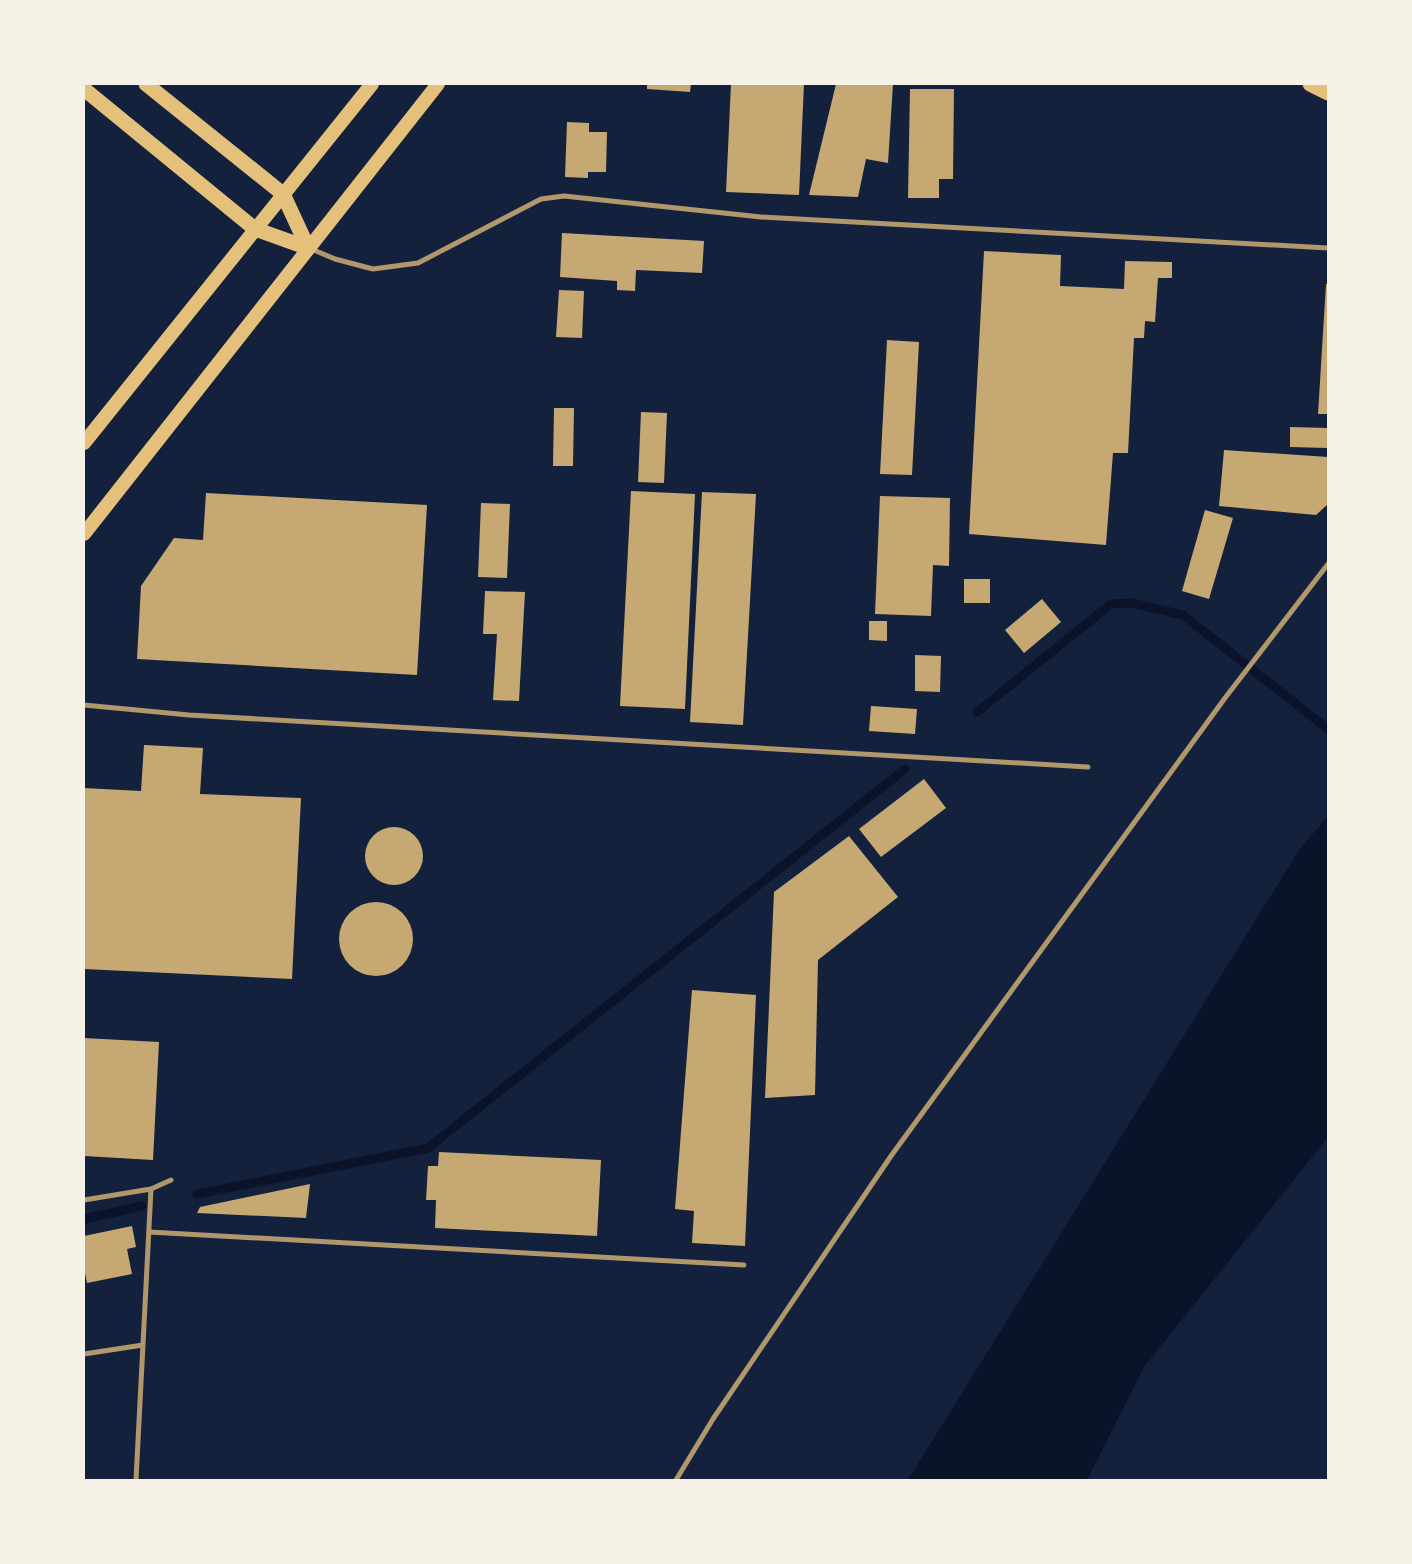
<svg xmlns="http://www.w3.org/2000/svg" width="1412" height="1564" viewBox="0 0 1412 1564" font-family="'IBM Plex Sans',sans-serif">
<style>
.water{fill:#0b132b}
.lines{fill:none;stroke-linecap:round;stroke-linejoin:round}
.stream{stroke:#0b132b;stroke-width:9}
.building{fill:#c6a872}
.minor{stroke:#b1986c;stroke-width:5}
.trunk{stroke:#e5c07b;stroke-width:14}
.motorway{stroke:#e5c07b;stroke-width:15}
</style>
<rect width="100%" height="100%" fill="#14213d"/>
<path class="water" d="M1328 816V1137L1144 1367 1087 1480H908L1299 850Z"/>
<g class="lines">
<path class="stream" d="M977 712 1111 604 1131 603 1183 615 1328 729
M197 1194 428 1148 905 769
M84 1219 142 1206"/>
</g>
<path class="building" d="M647 84H691L690 92 647 89Z
M731 84H804L799 195 726 192Z
M836 84H893L888 163 866 159 858 197 809 195Z
M910 89H954L953 179H939V198H908Z
M567 122 589 123V132H607L606 172H588V178L565 177Z
M562 233 704 241 702 273 636 270 635 291 617 290V281L560 277Z
M984 251 1061 255 1060 286 1124 289 1125 261 1172 262V278H1158L1155 322 1145 321 1144 338H1134L1128 453H1113L1106 545 969 534Z
M1326 284H1328V414H1318Z
M559 290 584 291 582 338 556 337Z
M887 340 919 342 912 475 880 474Z
M554 408H574L573 466H553Z
M641 412 667 413 664 483 638 482Z
M1290 427 1328 428V448L1290 447Z
M1224 450 1328 457 1327 505 1316 515 1219 506Z
M631 491 695 494 685 709 620 706Z
M702 492 756 494 743 725 690 722Z
M206 493 427 505 417 675 137 659 141 586 174 538 203 540Z
M880 496 950 498 949 566 933 565 931 616 875 614Z
M481 503 510 504 507 578 478 577Z
M1205 510 1233 518 1209 599 1182 591Z
M964 579H990V603H964Z
M485 591 525 592 519 701 493 700 497 634H483Z
M1042 599 1061 622 1024 653 1005 630Z
M869 621H887V641L869 640Z
M915 655 941 656 940 692 915 691Z
M871 706 917 709 915 734 869 731Z
M144 745 203 748 200 794 301 798 292 979 84 969V788L141 791Z
M924 779 946 808 881 857 859 829Z
M365 856a29 29 0 1 1 58 0a29 29 0 1 1-58 0Z
M849 836 898 897 818 960 815 1095 765 1098 774 892Z
M339 939a37 37 0 1 1 74 0a37 37 0 1 1-74 0Z
M692 990 756 995 745 1246 692 1243 694 1211 675 1209Z
M84 1038 159 1042 153 1160 84 1156Z
M439 1152 601 1160 597 1236 435 1228 436 1200H426L428 1166H438Z
M310 1184 306 1218 197 1213 200 1207Z
M132 1226 136 1247 127 1249 132 1274 87 1283 84 1268V1236Z"/>
<g class="lines">
<path class="minor" d="M309 248 335 259 373 269 418 263 541 199 564 196 761 217 1328 248
M84 705 189 715 1088 767
M84 1200 151 1189 171 1180
M149 1232 744 1265
M84 1354 143 1345
M136 1480 151 1189
M676 1480 713 1419 891 1156 1225 698 1328 564"/>
<path class="trunk" d="M84 443 372 84
M84 534 438 84"/>
<path class="motorway" d="M146 84 283 194 308 248
M1310 84 1328 93
M84 89 255 229 308 248"/>
</g>
<rect width="1412" height="1564" fill="none" stroke="#f6f1e7" stroke-width="170"/>
</svg>
